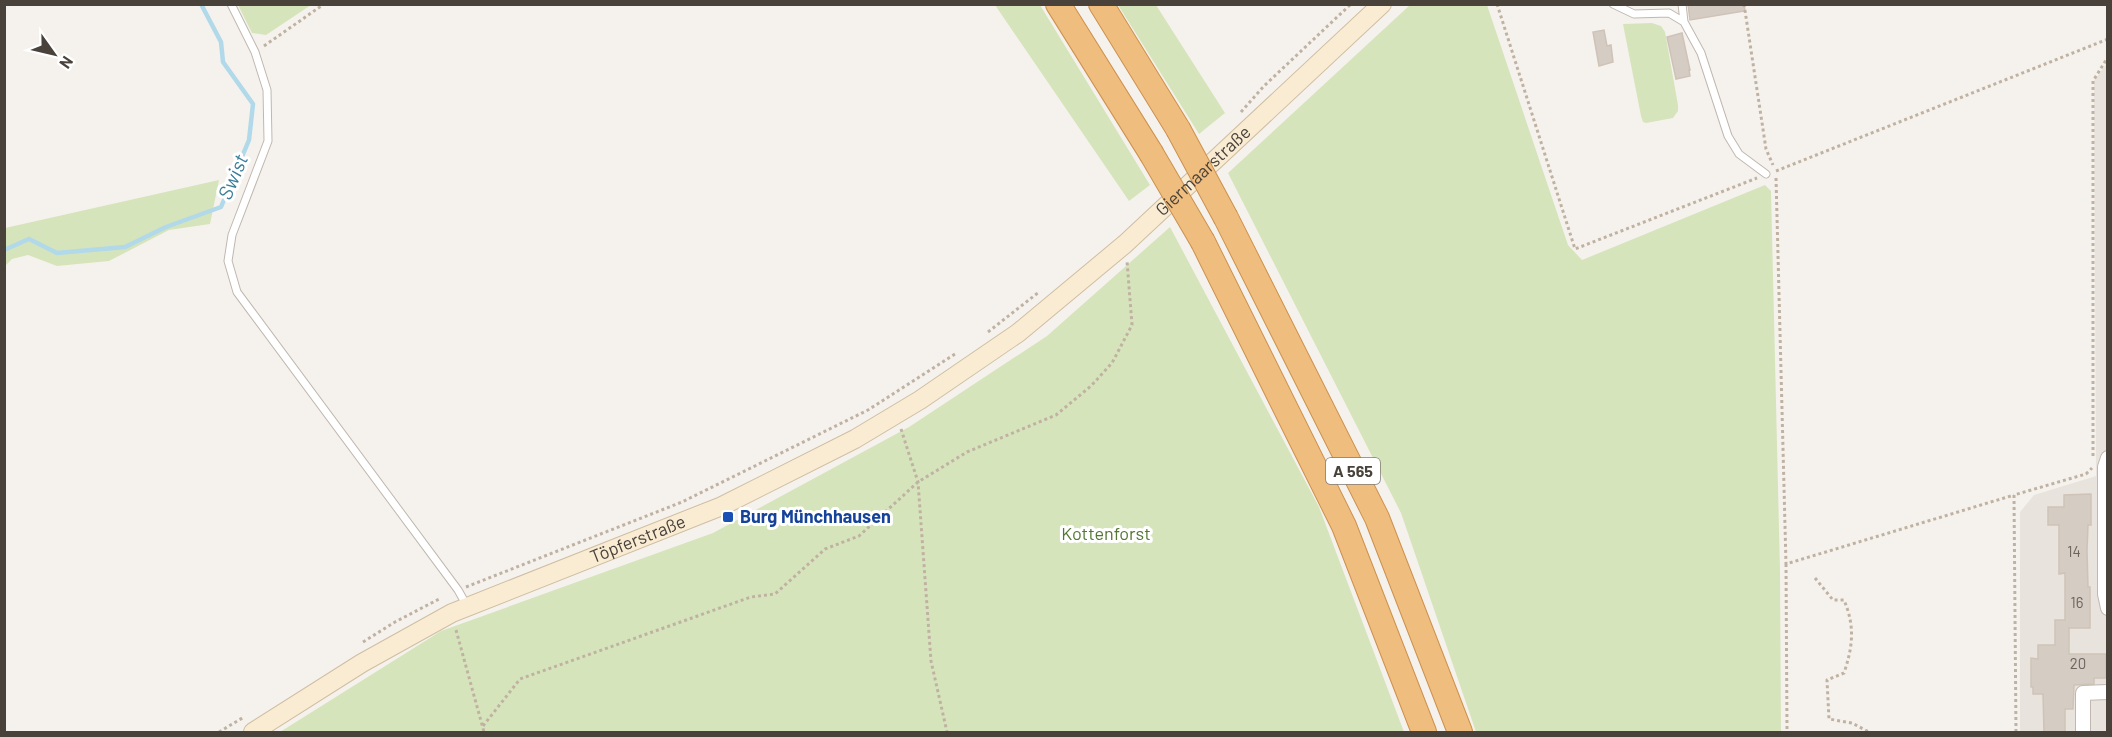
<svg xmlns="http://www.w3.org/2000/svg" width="2112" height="737" viewBox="0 0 2112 737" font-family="Barlow,sans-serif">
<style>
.residential{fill:#e8e3dc}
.green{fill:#d6e4bb}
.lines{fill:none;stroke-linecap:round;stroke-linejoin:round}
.stream{stroke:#b1d9ea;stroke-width:4.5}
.building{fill:#d5ccc4;stroke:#cfc3b7;stroke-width:1.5}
.lane-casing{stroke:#c0b8b0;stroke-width:9}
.street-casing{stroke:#c0b8b0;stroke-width:16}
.secondary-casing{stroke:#cfbea2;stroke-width:20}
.highway-casing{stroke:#cd914e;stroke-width:26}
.path{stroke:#c0b2a3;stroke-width:3;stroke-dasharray:3 3;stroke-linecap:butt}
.lane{stroke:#fff;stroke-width:7}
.street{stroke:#fff;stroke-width:14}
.secondary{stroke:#f9ecd3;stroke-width:18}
.highway{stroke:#efbd7e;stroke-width:24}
.highway-bridge-casing{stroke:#cd914e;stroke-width:26;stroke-linecap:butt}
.highway-bridge{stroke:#efbd7e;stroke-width:24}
.transit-dot{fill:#1a4fb4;stroke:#fff;stroke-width:2}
.labels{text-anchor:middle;stroke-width:6;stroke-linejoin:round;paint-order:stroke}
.number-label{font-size:15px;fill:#6c645d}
.shield{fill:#fff;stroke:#807b76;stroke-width:1.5}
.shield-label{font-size:16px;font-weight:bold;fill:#49423b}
.street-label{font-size:18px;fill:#49423b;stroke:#fff}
.transit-label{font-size:18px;font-weight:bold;fill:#164399;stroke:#fff;text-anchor:start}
.park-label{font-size:18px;fill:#547534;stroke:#fff}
.water-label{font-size:20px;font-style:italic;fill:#3a7d9b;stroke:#fff}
</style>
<rect width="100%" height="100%" fill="#f5f2ed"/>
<path class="residential" d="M2107 63V732H2020V512L2034 495 2096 476 2094 81Z"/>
<path class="green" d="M238 5H311L266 35 252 33Z
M995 5H1040L1150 185 1129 201Z
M1118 5H1156L1225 113 1199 134Z
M1487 5 1568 245 1582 260 1765 185 1771 191 1780 571 1781 732H1476L1401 513 1228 173 1410 5Z
M1652 23 1661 26 1665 32 1678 105V111L1673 118 1646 123 1643 122 1641 116 1623 24Z
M219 180 210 224 169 230 109 261 57 266 28 255 12 259 5 266V228Z
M1170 227 1319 507 1404 732H280L441 631 713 533 909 427 1047 336Z"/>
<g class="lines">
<path class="stream" d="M4 250 29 239 57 253 125 247 166 227 221 207 249 140 253 104 223 62 221 42 201 4"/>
</g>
<path class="building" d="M1688 4H1744L1745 11 1690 20Z
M1604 30 1607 46 1611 45 1613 62 1599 66 1593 32Z
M1682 33 1690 70H1689L1690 76 1676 79 1667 37Z
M2091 494V525H2088L2087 550 2088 587H2090V628H2069V654H2106V678H2094V684L2074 685 2073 709H2065V732H2044L2043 694H2033V687H2031V658L2038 659V645H2055V620H2065V573L2059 574V525H2048V507H2064V495Z"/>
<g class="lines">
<defs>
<path id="lane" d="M231 4 255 52 267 90 268 141 232 235 228 261 237 292 458 590 467 606
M1613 4 1634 14 1669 13 1684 22 1701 53 1728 136 1739 154 1766 174
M1682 4 1684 22"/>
<path id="street" d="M2108 458 2105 467V594L2108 608
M2083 732V693L2108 692"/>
<g id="secondary">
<path id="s1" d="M253 732 362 663 452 613 722 506 855 439 920 400 1018 333 1125 244 1382 4"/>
</g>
<path id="highway" d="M1058 4 1151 153
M1101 4 1178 129
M1226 218 1377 518 1460 732
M1203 242 1344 526 1424 732"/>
</defs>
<use href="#lane" class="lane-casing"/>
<use href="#street" class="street-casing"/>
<use href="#secondary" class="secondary-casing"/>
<use href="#highway" class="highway-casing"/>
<path class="path" d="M1497 4 1575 249 1757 178
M1744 4 1766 149 1773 165
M264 46 324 4
M1241 112 1264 86 1351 4
M1776 171 2108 39
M1776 178 1786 564 2014 495
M988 332 1039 292
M901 429 918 482 931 661 947 732
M2093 456V81L2108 57
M1786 564 1787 732
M1815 578 1833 600H1844C1855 626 1853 646 1844 673L1827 680 1829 719 1852 723 1869 732
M466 587 682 502 868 410 955 354
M456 630 484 732
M363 642 395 622 441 598
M483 726 520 679 751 597 775 594 825 549 859 536 918 482 967 452 1056 415 1091 386 1112 363 1132 325 1127 261
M219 732 244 717
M2016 732 2014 495 2086 474 2092 468"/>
<use href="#lane" class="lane"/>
<use href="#street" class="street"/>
<use href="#secondary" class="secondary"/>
<use href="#highway" class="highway"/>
<defs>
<path id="highway-bridge" d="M1178 129 1226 218
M1151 153 1203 242"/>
</defs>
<use href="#highway-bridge" class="highway-bridge-casing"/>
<use href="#highway-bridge" class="highway-bridge"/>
</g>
<rect class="transit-dot" x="722" y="511" width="12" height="12" rx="3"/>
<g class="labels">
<g class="number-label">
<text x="2074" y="557">14</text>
<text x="2077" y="608">16</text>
<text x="2078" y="669">20</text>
</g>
<rect class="shield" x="1326" y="458" width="54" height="26" rx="4.5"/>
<g class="shield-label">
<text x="1353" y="477">A 565</text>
</g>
<g class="street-label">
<text dy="6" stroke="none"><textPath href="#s1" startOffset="1112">Giermaarstraße</textPath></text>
<text dy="6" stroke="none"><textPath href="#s1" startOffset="432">Töpferstraße</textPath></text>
</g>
<g class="transit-label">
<text x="740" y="523">Burg Münchhausen</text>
</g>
<g class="park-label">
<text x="1106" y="540">Kottenforst</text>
</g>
<g class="water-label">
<text transform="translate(233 177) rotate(-67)" y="7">Swist</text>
</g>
</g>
<rect width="2112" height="737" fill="none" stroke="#49423b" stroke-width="12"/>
<g transform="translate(54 54) rotate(124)" stroke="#ffffff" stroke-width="4.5" paint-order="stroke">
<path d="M0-4.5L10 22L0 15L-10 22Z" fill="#49423b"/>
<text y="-9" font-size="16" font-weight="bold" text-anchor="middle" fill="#49423b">N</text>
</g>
</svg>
